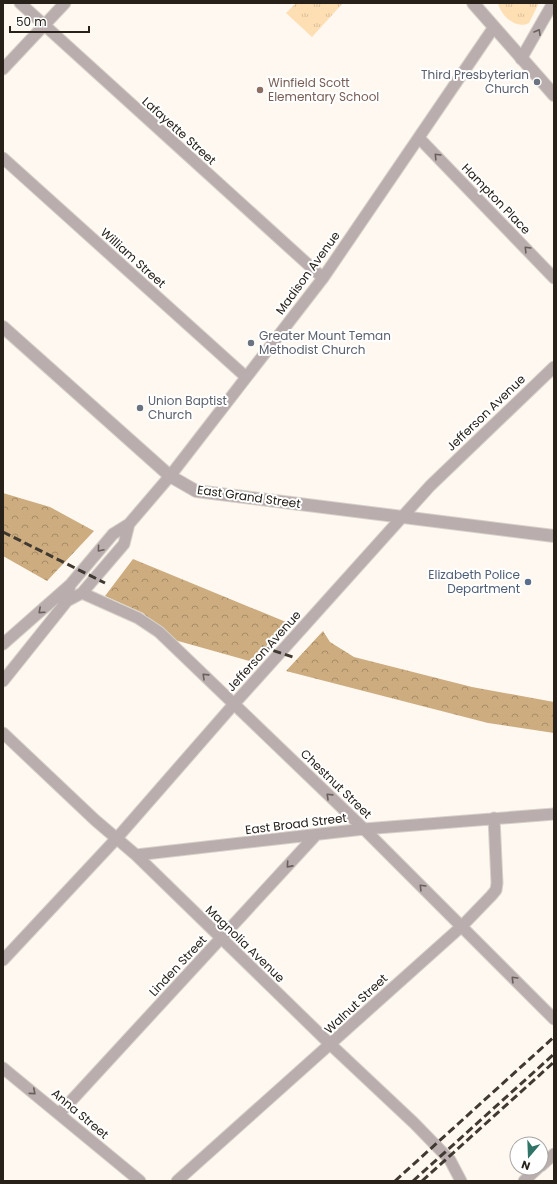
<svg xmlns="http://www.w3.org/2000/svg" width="557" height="1184" viewBox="0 0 557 1184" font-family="Poppins,sans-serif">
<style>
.forest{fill:url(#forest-crowns)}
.park{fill:url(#park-tufts)}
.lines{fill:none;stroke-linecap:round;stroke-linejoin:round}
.minor-casing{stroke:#d7d1c9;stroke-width:13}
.tertiary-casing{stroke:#d7d1c9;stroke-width:14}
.minor{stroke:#b9adad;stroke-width:11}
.tertiary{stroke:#b9adad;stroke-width:12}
.rail{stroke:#3f3932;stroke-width:3;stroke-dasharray:8 4;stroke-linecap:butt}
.oneway{stroke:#69605c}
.worship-dot{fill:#6b7280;stroke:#fff;stroke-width:1.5}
.education-dot{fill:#8d6e63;stroke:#fff;stroke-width:1.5}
.service-dot{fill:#5c6f8a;stroke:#fff;stroke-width:1.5}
.labels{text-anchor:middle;stroke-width:4;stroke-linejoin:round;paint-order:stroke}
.worship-label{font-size:12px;fill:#5b616d;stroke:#fff;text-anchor:start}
.education-label{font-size:12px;fill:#785e54;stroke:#fff;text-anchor:start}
.street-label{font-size:12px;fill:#27211a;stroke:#fff}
.service-label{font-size:12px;fill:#4e5e75;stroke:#fff;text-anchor:end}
</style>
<defs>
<pattern id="forest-crowns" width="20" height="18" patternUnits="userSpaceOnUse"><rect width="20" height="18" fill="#cdac7f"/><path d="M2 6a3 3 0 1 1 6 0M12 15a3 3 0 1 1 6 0" fill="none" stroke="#a68c67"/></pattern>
<pattern id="park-tufts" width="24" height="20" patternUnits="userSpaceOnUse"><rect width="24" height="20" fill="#fedfb4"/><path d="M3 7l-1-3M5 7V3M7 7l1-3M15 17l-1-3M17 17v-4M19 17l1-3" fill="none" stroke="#dabf9a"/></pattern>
</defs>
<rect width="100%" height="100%" fill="#fef8f0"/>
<path class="forest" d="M3 493 50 507 94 531 47 581 3 556Z
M133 559 286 622 253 662 171 639 143 613 105 596Z
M323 631 330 642 354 657 472 687 554 702V733L488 723 286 671Z"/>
<path class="park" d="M296 3H343L312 37 286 13Z
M498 3H539L529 23C516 30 501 16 498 3Z"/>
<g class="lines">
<defs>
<path id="minor" d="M20 3 323 278
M521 59 553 3
M3 69 65 3
M419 138 554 278
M3 158 246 377
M82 593 138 618 159 632 364 829 554 1019
M67 601 70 585 113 534 129 524 170 476 323 278 494 27
M3 644 70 585
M3 681 67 601 82 593 124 544 129 524
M3 733 95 820 136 855 331 1045 414 1123 450 1160 461 1181
M136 855 364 829 554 814
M3 960 117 838 234 704 430 486 554 367
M3 1068 140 1181
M59 1114 315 836
M541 1166 554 1154
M177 1181 462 926 491 896 496 890 497 883 494 818
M524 1181 538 1168"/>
<path id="tertiary" d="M473 3 554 95
M3 327 170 476 196 491 554 536"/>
</defs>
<use href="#minor" class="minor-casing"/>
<use href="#tertiary" class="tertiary-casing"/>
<use href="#minor" class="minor"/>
<use href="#tertiary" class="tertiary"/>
<path class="rail" d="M3 532 105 583
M262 647 296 658
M395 1181 554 1037
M413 1181 554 1054
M422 1181 554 1062"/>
</g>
<defs><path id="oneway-chevron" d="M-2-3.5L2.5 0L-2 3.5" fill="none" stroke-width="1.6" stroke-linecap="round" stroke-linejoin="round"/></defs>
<g class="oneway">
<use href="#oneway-chevron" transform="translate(538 32) rotate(-60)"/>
<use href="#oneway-chevron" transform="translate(437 156) rotate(-134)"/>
<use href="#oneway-chevron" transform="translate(527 249) rotate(-134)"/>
<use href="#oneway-chevron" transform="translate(100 549) rotate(130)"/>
<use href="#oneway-chevron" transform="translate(41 611) rotate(138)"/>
<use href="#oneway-chevron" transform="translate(205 676) rotate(-136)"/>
<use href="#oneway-chevron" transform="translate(329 796) rotate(-136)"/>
<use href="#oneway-chevron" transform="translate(289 865) rotate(132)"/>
<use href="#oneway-chevron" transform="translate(422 887) rotate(-135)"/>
<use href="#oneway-chevron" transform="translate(514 979) rotate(-135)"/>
<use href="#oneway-chevron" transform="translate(33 1092) rotate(40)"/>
</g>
<g class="worship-dot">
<circle cx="537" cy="82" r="4"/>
<circle cx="251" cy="343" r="4"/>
<circle cx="140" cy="408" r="4"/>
</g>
<circle class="education-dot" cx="260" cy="90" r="4"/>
<circle class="service-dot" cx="528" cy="582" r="4"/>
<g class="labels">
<g class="worship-label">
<text x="529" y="79" text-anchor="end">Third Presbyterian<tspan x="529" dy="14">Church</tspan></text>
<text x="259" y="340">Greater Mount Teman<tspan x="259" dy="14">Methodist Church</tspan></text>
<text x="148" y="405">Union Baptist<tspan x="148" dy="14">Church</tspan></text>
</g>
<g class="education-label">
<text x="268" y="87">Winfield Scott<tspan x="268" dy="14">Elementary School</tspan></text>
</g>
<g class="street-label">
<text transform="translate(179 131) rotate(42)" y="4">Lafayette Street</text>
<text transform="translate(496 199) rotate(46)" y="4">Hampton Place</text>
<text transform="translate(133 258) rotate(42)" y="4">William Street</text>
<text transform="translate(308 273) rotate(-54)" y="4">Madison Avenue</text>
<text transform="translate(486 413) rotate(-44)" y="4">Jefferson Avenue</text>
<text transform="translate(249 497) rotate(8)" y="4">East Grand Street</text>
<text transform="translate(264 651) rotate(-48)" y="4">Jefferson Avenue</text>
<text transform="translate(336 784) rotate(44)" y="4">Chestnut Street</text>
<text transform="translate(296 824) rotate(-7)" y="4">East Broad Street</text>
<text transform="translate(245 944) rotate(44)" y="4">Magnolia Avenue</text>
<text transform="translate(178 966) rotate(-47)" y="4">Linden Street</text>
<text transform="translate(356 1004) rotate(-43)" y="4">Walnut Street</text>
<text transform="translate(80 1114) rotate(40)" y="4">Anna Street</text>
</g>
<g class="service-label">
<text x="520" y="579">Elizabeth Police<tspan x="520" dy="14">Department</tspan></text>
</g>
</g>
<rect width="557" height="1184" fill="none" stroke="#27211a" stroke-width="8"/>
<g transform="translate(529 1156) rotate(199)"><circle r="19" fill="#ffffff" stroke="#a9a6a3"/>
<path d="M0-3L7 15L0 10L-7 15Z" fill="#307468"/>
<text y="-6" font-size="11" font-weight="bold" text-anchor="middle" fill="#27211a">N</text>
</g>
<path d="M10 26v6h79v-6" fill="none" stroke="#27211a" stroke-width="2"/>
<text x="16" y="26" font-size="12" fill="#27211a" stroke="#ffffff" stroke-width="3" paint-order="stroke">50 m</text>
</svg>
